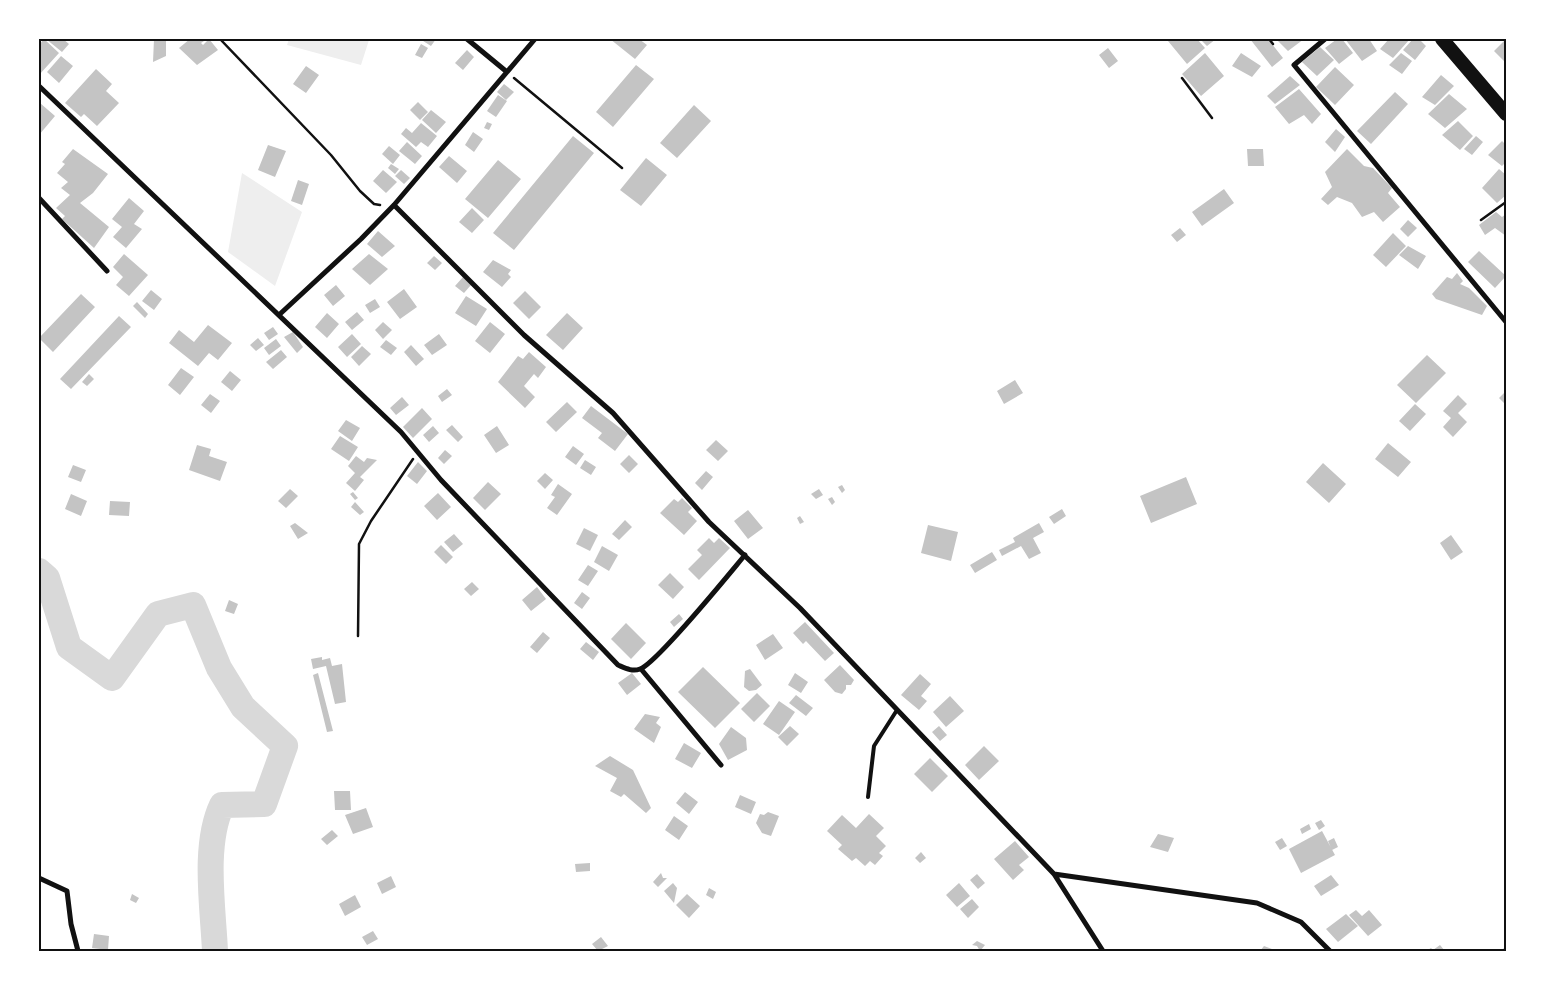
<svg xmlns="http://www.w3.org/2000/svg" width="1545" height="990" viewBox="0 0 1545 990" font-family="Roboto,sans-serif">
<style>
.green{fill:#eee}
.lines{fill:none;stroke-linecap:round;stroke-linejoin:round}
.river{stroke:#d9d9d9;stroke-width:26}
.building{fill:#c4c4c4}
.path{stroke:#111;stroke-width:2.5}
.service{stroke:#111;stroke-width:4}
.minor{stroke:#111;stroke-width:5}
.trunk{stroke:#111;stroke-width:14}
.neatline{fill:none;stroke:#111;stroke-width:2}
</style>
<rect width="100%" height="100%" fill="#fff"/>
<path class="green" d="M289 39H362L369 40 361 65 287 45Z
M242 173 302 212 275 286 228 252Z"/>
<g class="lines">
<path class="river" d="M39 571 47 578 69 647 112 678 158 614 193 605 219 668 243 707 285 746 264 804 222 805C203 845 213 907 215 951"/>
</g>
<path class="building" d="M44 39 59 53 39 75V45Z
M46 39H63L69 44 62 52Z
M154 39H166V56L153 62Z
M190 39H207L201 43 203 45 209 39 218 50 197 65 179 48Z
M420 39H436L431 46Z
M610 39H639L647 45 635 59Z
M1171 39H1197L1205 48 1187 64 1168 41Z
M1200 39H1216L1207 46Z
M1250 39H1268L1283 58 1272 67Z
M1276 39H1304L1288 51Z
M1337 39H1342L1353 53 1339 64 1325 48Z
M1345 39H1369L1377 51 1362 61Z
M1389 39H1410L1393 58 1380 49Z
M1413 39H1419L1426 46 1415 60 1403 50Z
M1506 39V63L1494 51Z
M421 44 428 48 422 58 415 55Z
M1320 47 1334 60 1317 76 1302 62Z
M1108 48 1118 61 1109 68 1099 55Z
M467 50 474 57 463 70 455 63Z
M1205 53 1224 76 1201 96 1182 74Z
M1241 53 1261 66 1252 77 1232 66Z
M1401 53 1412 61 1402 74 1389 65Z
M61 56 73 66 59 83 47 72Z
M636 65 654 79 613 127 596 112Z
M306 66 319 75 306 93 293 84Z
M1335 67 1354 85 1335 105 1316 87Z
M96 69 112 84 106 91 119 103 97 126 84 114 81 117 65 103Z
M1441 75 1454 86 1435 105 1422 97Z
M1290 76 1300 85 1275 104 1267 96Z
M504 84 514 92 506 100 497 92Z
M1299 89 1321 114 1312 124 1304 115 1289 124 1275 107Z
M1395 92 1408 104 1371 144 1357 131Z
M1449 94 1467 109 1445 128 1428 114Z
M498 95 507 101 496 117 487 111Z
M418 102 428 112 420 120 410 110Z
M40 103 55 116 39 135V105Z
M694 105 711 121 677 158 660 143Z
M431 110 446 122 436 133 422 120Z
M1458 121 1473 136 1460 150 1442 135Z
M487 122 492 124 489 130 484 128Z
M421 123 437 136 428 147 421 142 416 147 401 134 406 128 412 133Z
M1336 129 1345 137 1335 152 1325 142Z
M473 132 483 139 474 152 465 145Z
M573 136 594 153 514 250 493 233Z
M1476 136 1483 142 1472 155 1464 149Z
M1502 141 1506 145V162L1502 166 1488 155Z
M407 142 422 156 415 164 399 151Z
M268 145 286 151 275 177 258 170Z
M389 146 400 155 393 164 382 154Z
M73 149 108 174 93 193 80 203 109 227 94 248 62 219 65 216 56 208 70 195 61 188 68 182 57 173 65 164 62 162Z
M1247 149H1263L1264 166H1248Z
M1347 149 1364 166 1373 168 1392 188 1388 193 1400 207 1383 222 1374 212 1362 217 1352 203 1337 197 1328 205 1321 199 1332 187 1325 172Z
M449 156 467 171 457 183 439 167Z
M646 158 667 175 641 206 620 190Z
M498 160 521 179 488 218 465 199Z
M391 164 399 169 395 174 388 168Z
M1499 169 1506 175V195L1497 203 1482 188Z
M383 170 397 182 386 193 373 181Z
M401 170 410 178 404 184 395 176Z
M298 180 309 184 302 205 291 201Z
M1224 189 1234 203 1202 226 1192 212Z
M129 198 144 211 134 224 142 229 126 248 113 237 122 227 112 219Z
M472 208 484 220 472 233 459 222Z
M1496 212 1502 217 1506 214V236L1495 228 1485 235 1479 225Z
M1408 220 1417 228 1408 237 1400 229Z
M1180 228 1186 235 1177 242 1171 235Z
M378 231 395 246 382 257 367 244Z
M1393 233 1406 246 1386 267 1373 255Z
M1408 246 1426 256 1418 269 1399 255Z
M1479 251 1506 276 1495 288 1468 262Z
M124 254 148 275 129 296 116 285 123 277 113 267Z
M369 254 388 269 370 285 352 269Z
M434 256 442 263 435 270 427 263Z
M493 260 511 270 508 274 511 277 502 287 483 272Z
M1457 273 1463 281 1460 284 1469 288 1487 306 1482 315 1436 299 1432 294 1447 277 1452 279Z
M463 277 471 285 464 293 455 286Z
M336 285 345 296 333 306 324 295Z
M404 289 417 307 400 319 387 302Z
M151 290 162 299 154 310 142 301Z
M525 291 541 307 529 319 513 303Z
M81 294 95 307 53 352 39 338Z
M466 296 487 309 476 326 455 313Z
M375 299 380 307 370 313 365 305Z
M137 302 148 314 145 318 133 306Z
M357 312 364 320 352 330 345 322Z
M327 313 339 324 327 338 315 327Z
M567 313 583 328 563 350 546 335Z
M119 316 131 327 71 389 60 379Z
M383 322 392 330 383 339 375 330Z
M490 322 505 334 490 353 475 341Z
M208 325 232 343 218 360 209 353 198 366 169 343 179 330 194 342Z
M273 327 278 334 269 340 264 333Z
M293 332 303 347 297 353 284 337Z
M352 334 361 344 347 357 338 347Z
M439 334 447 345 432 355 424 345Z
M258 338 264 345 256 351 250 345Z
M276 339 281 346 269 355 264 348Z
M386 340 397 348 391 355 380 347Z
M411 345 424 359 416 366 404 352Z
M362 346 371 354 359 366 351 357Z
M281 350 287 357 273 369 266 362Z
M529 352 546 367 538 378 534 374 524 386 535 397 525 408 498 382 518 356 523 359Z
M1427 355 1446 373 1416 403 1397 385Z
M181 368 194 377 180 395 168 385Z
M230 371 241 380 232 391 221 382Z
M89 374 94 379 87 386 82 382Z
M1015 380 1023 393 1004 404 997 391Z
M447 389 452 395 442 402 438 396Z
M1506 391V405L1499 398Z
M210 394 220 401 211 413 201 405Z
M1458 395 1467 404 1458 413 1467 422 1453 437 1443 427 1451 418 1443 411Z
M402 397 409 405 396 415 390 408Z
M567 402 577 412 556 432 546 422Z
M1415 404 1426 414 1410 431 1399 421Z
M591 406 628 434 615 451 598 438 602 433 582 418Z
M422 408 432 419 413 438 403 427Z
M346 420 360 428 352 441 338 431Z
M452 425 463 437 458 442 446 430Z
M433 426 439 433 429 442 423 435Z
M497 426 509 445 496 453 484 435Z
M340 436 358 447 349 461 331 449Z
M716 440 728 451 718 461 706 450Z
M1388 443 1411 462 1398 477 1375 459Z
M197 445 211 449 209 456 227 462 220 481 189 470Z
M573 446 584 454 576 465 565 457Z
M445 450 452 456 444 464 438 458Z
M629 455 638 464 629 473 620 464Z
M356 456 364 462 367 458 377 460 360 477 364 480 355 491 346 483 355 473 348 466Z
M585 460 596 467 591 475 580 468Z
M418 462 427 471 417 484 407 476Z
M1323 463 1346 484 1329 503 1306 482Z
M73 465 86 470 81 482 68 477Z
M706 471 713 477 702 490 695 483Z
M545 473 553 480 545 489 537 481Z
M1186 477 1197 504 1151 523 1140 496Z
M488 482 501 494 485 510 473 498Z
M558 484 572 494 557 515 547 508 555 497 551 495Z
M842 485 845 490 842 493 838 487Z
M290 489 298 496 286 508 278 501Z
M819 489 823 495 816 499 811 494Z
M353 492 358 498 355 500 350 494Z
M438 493 451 507 437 520 424 506Z
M71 494 87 501 81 516 65 509Z
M832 497 835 502 832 505 828 499Z
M682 498 692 508 688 512 697 521 684 535 660 513 674 499 678 502Z
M110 501 130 502 129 516 109 515Z
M355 502 364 512 360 515 351 507Z
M1062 509 1066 516 1054 524 1049 517Z
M748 510 763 528 748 539 734 521Z
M800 516 804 522 800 524 797 518Z
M625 520 632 527 619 540 612 534Z
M295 523 308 533 298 539 290 526Z
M1039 523 1044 532 1033 538 1041 553 1029 559 1021 546 1002 556 999 550 1015 542 1013 538Z
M928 525 958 532 951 561 921 553Z
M584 528 598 535 590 551 576 544Z
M454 534 463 544 453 552 444 542Z
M1451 535 1463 552 1451 560 1440 543Z
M709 538 714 543 719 538 730 548 699 580 688 569 702 555 697 550Z
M441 545 453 557 446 564 434 552Z
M602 546 618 555 609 571 594 562Z
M992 552 997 560 975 573 970 565Z
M588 565 598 571 588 586 578 580Z
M670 573 684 587 673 599 658 585Z
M472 582 479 589 471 596 464 589Z
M537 587 546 599 531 611 522 600Z
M582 592 590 598 582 609 574 603Z
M229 600 238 604 234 614 225 611Z
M679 614 683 619 674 627 670 622Z
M805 622 834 653 825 661 806 641 803 644 793 633Z
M626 623 646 643 631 659 611 639Z
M543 632 550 638 537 653 530 647Z
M773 634 783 648 765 660 756 645Z
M586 642 599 652 593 660 580 649Z
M322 657V660L330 658 332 666 342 664 346 702 335 704 326 666 313 669 311 659Z
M840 665 854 680 851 685H846V689L842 694 835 692 824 680Z
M703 667 740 703 715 728 678 692Z
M750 669 762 685 756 690 749 691 744 687 745 671Z
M318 673 333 731 327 732 313 675Z
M632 673 641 684 627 695 618 683Z
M795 673 808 682 801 693 788 685Z
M920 674 931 684 921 696 927 701 919 710 901 695Z
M757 693 770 706 754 722 741 709Z
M796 695 813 708 806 716 789 703Z
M950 696 964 711 946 727 933 712Z
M779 701 795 712 779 735 763 724Z
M645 714 660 717 656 723 661 727 654 743 634 729Z
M790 726 799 734 787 746 778 737Z
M939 726 947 735 940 741 932 732Z
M731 727 746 738 747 750 728 760 719 744Z
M684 743 701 753 692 768 675 759Z
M984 746 999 761 979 780 965 765Z
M610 756 633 770 651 808 646 813 624 794 621 797 610 791 617 778 595 766Z
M930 758 948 776 932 792 914 774Z
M334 791H350L351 810H335Z
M685 792 698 802 689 814 676 803Z
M740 795 756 802 751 814 735 807Z
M366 808 373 827 353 834 345 815Z
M768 812 779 816 771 836 762 833 756 823 760 814 764 815Z
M869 814 884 828 876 836 886 846 879 853 883 856 875 865 870 861 865 866 856 858 852 861 838 849 842 845 827 831 842 815 856 828Z
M674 816 688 826 679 840 665 830Z
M1321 820 1325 826 1319 830 1315 823Z
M1309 824 1311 829 1302 834 1300 829Z
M332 830 338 836 327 845 321 839Z
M1322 831 1335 855 1301 873 1289 849Z
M1158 834 1174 838 1168 852 1150 847Z
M1282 838 1287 846 1280 850 1275 842Z
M1334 838 1338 847 1332 850 1328 841Z
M1015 841 1029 857 1019 865 1024 870 1013 880 994 859Z
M921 852 926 858 920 863 915 858Z
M590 863V871L576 872 575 864Z
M661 873 663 878H667L658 887 653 882Z
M977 874 985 883 978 889 970 880Z
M1331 875 1339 885 1321 896 1314 886Z
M391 876 396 887 382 894 377 883Z
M673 883 677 888 674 903 664 891Z
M959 883 970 896 957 907 946 895Z
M709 888 716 892 713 899 706 895Z
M132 894 139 898 136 903 130 900Z
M687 894 700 906 689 918 676 905Z
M355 895 361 907 345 916 339 904Z
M972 899 979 907 968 918 960 909Z
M1356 910 1362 916 1369 910 1382 925 1368 936 1349 915Z
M1346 914 1358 926 1338 942 1326 929Z
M373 931 378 939 367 945 362 937Z
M94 934 109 936 108 950 92 948Z
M601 937 608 946 598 951 592 944Z
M977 941 985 945 980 951 977 946 972 945Z
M1440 945 1445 951H1426L1431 948 1433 950Z
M1264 946 1277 951H1260Z"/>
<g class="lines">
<path class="path" d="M220 39 331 155 360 191 374 204 380 205
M1269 39 1273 44
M514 78 622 168
M1182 78 1212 118
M1481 220 1506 202
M358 636 359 544 371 521 413 459"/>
<path class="service" d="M868 797 874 746 897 710"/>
<path class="minor" d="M467 39 507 72
M1325 39 1294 65 1506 322
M39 86 401 432 441 480 618 665C625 668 632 672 640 669 657 663 729 574 745 555
M39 198 107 271
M394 205 524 335 613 413 709 522 800 608 1054 874 1103 951
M280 314 361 239 394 205 535 39
M641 669 721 765
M1054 874 1257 903 1301 922 1330 951
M39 878 67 891 71 924 78 951
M1505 951 1506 950"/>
<path class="trunk" d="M1442 39 1506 114"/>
</g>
<rect width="1545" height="990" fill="none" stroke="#ffffff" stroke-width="80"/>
<rect x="40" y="40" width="1465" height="910" class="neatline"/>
</svg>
